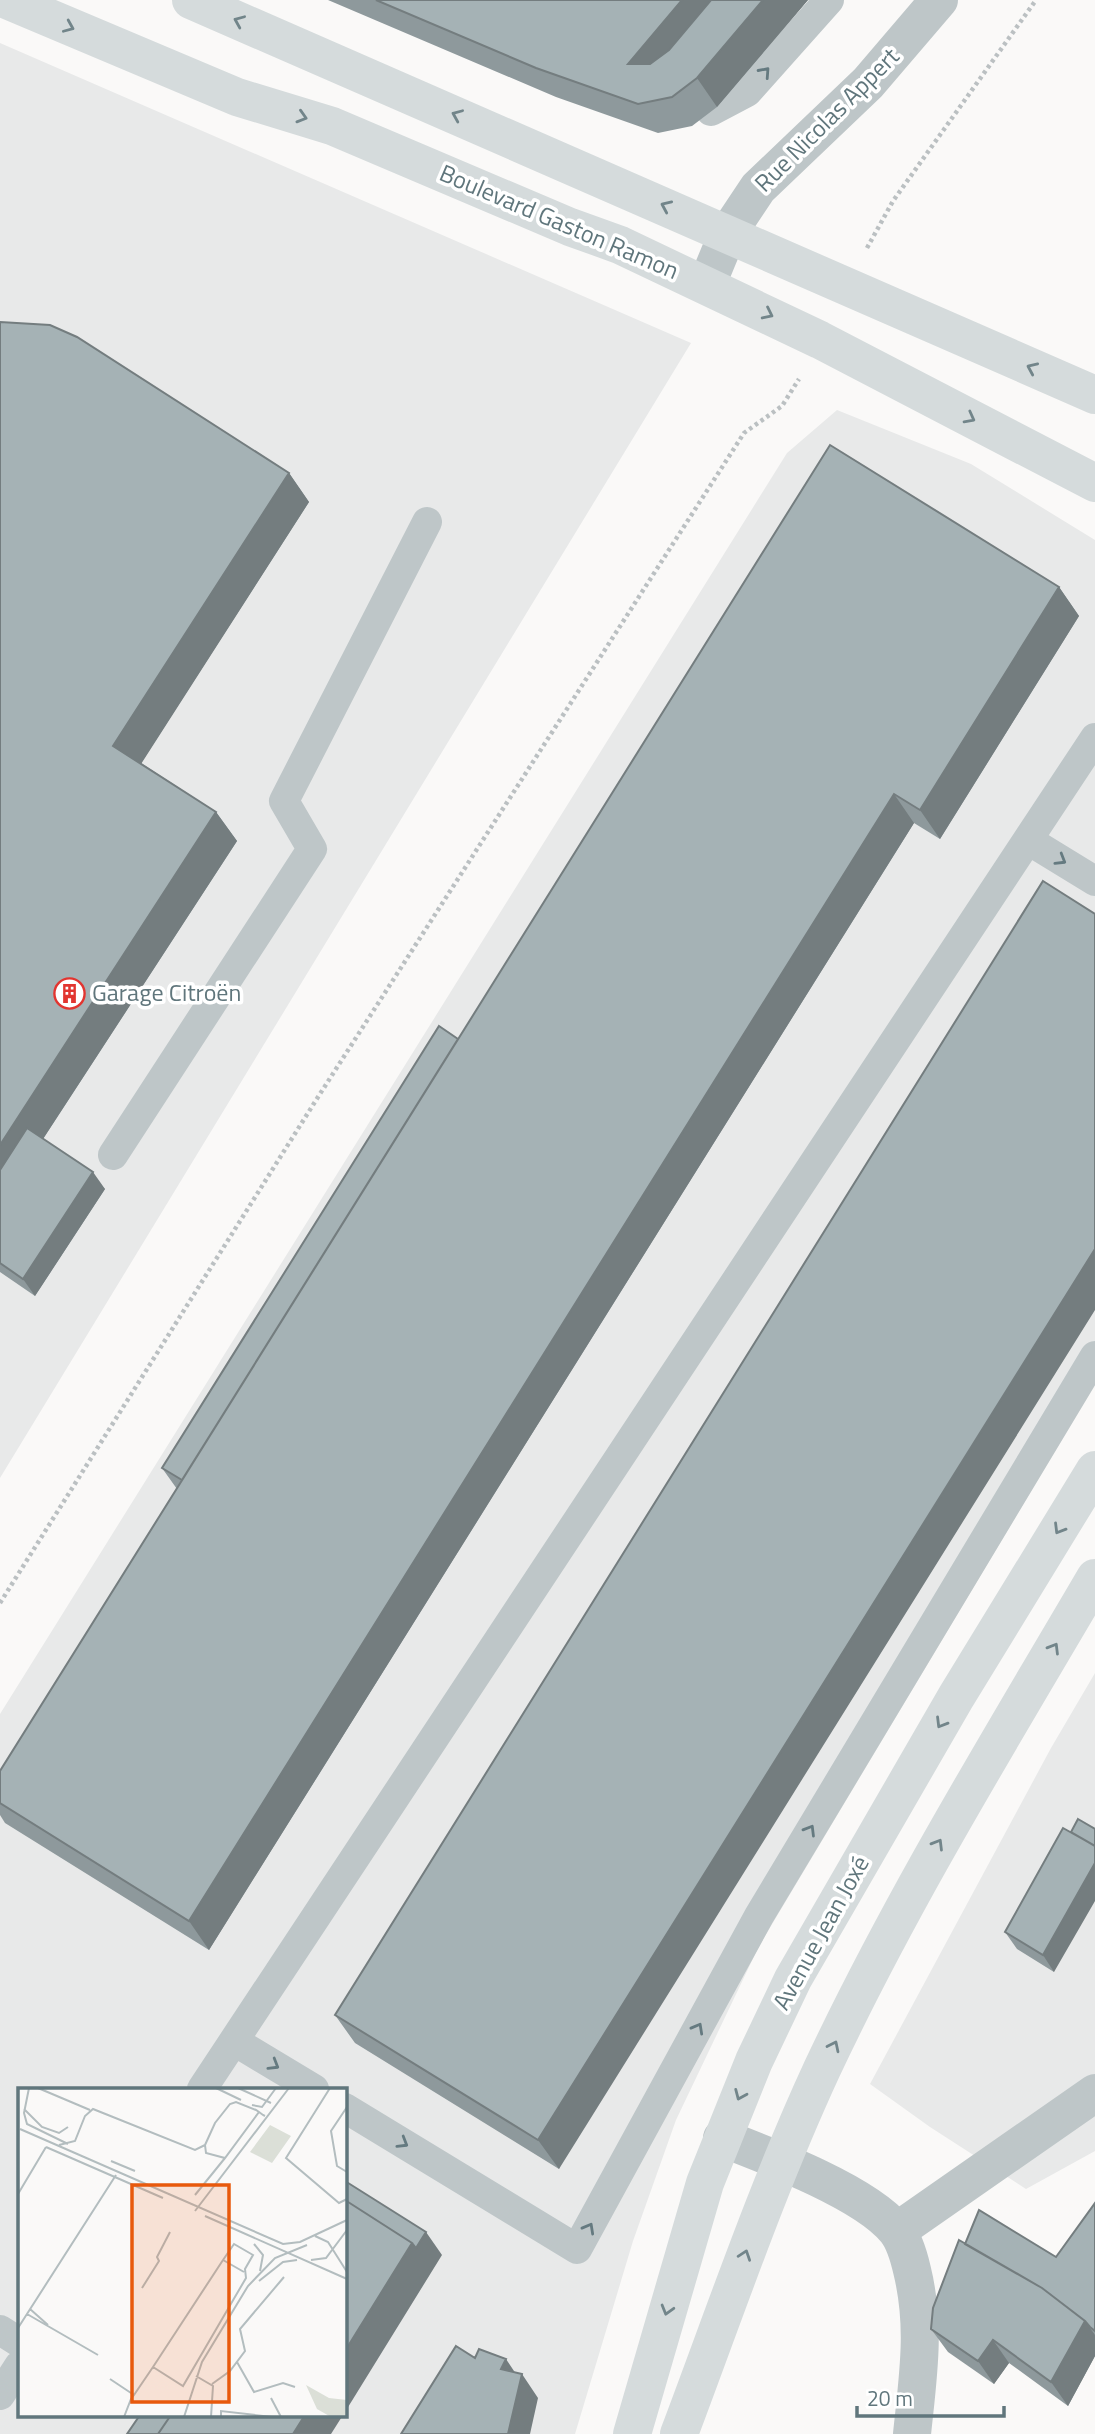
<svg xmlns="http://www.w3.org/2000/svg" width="1095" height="2434" viewBox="0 0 1095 2434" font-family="'Titillium Web',sans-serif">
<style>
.built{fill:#e8e9e9;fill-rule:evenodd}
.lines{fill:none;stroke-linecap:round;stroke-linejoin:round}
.path{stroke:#bbc0c2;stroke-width:4.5;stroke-dasharray:3.5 3.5;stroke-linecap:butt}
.lane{stroke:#bec6c8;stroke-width:30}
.street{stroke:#bec6c8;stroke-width:38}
.secondary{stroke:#d5dbdc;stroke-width:38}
.wall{fill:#8e999c}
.shaded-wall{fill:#747d7f}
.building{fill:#a5b2b5;stroke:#747d7f;stroke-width:2}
.oneway{stroke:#72858a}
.oneway2{stroke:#657a80}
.labels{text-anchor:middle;stroke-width:7;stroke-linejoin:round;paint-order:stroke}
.street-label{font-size:24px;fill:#60767c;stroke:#fff}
.poi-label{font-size:24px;fill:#60767c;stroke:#fff;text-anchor:start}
.inset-road{fill:none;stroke:#b3bdbf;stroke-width:2}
.view{fill:#e8590c;fill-opacity:0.15;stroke:#e8590c;stroke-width:3.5}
.inset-edge{fill:none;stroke:#60767c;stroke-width:3.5}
</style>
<rect width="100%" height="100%" fill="#faf9f8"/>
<path class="built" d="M0 43 691 343 0 1478Z
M837 410 971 464 1095 540V1384L759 1946 676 2120 633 2241 575 2434H0V1714L787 453ZM19 2089H345V2415H19Z
M1095 1673V2151L1026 2189 930 2127 870 2084 1051 1748Z"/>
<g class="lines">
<path class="path" d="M867 248 893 201 1036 0
M0 1603 318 1097 744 433 782 406 799 379"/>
<path class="lane" d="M711 111 747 92 829 0
M1028 840 1095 881
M113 1155 312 849 284 801 427 522
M234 2041 314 2089
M202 2089 1095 738
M345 2108 577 2249 759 1916 1095 1356
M0 2330 19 2342
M0 2395 19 2366"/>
<path class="street" d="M707 284 728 233 758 188 868 83 939 0
M722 2138C769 2156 865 2192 896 2230 904 2240 909 2257 912 2270 926 2327 918 2376 912 2434
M897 2231 1095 2093"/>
<path class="secondary" d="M7 0 237 97 332 126 570 227 620 245 820 340 1095 483
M191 0 1095 395
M632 2434 705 2183 754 2061 793 1979 956 1697 1095 1470
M679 2434C725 2312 767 2188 822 2069 902 1899 1000 1740 1095 1578"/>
</g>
<path class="wall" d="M328 0H808L717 107 692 126 658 133 556 97Z
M0 322 289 473 309 502 141 763 216 812 237 841 43 1139 105 1189 35 1296 0 1272Z
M1059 587 1079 616 940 839 914 823 209 1950 5 1823 0 1815V1771L177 1489 162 1468 458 1039Z
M1043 881 559 2169 355 2043 335 2015Z
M1063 1828 1054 1972 1017 1949 1005 1932Z
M1095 2203V2356L1068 2406 1009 2363 994 2384 948 2352 931 2329 965 2244 1056 2257Z"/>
<path class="shaded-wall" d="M682 0H726L648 93 628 64Z
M763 0H808L717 107 697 78Z
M289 473 309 502 134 775 113 746Z
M1059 587 1079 616 940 839 920 810Z
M894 794 914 823 209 1950 189 1921Z
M216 812 237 841 0 1205V1145Z
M93 1172 105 1189 35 1296 23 1279Z
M1095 1249V1310L559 2169 538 2140Z
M1095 1863V1901L1054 1972 1043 1955Z
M426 2232 442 2255 345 2412V2351L412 2243Z
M1085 2321 1095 2335V2356L1068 2406 1051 2382Z
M993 2340 1009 2363 994 2384 978 2361Z
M506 2359 520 2380 522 2374 538 2398 530 2434H508L501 2369Z
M305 2415H343L331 2434H293Z"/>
<path class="building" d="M376 0H682L628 64H650L669 50 711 0H763L697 78 672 97 638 104 536 68Z
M0 322 50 325 77 337 289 473 113 746 216 812 0 1145Z
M830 445 1059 587 920 810 894 794 189 1921 0 1803V1771Z
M1043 881 1095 914V1249L538 2140 335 2015Z
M439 1026 458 1039 182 1480 162 1468Z
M27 1128 93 1172 23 1279 0 1263V1170Z
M1078 1819 1095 1829V1846L1071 1832Z
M1063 1828 1095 1846V1863L1043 1955 1005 1932Z
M345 2181 426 2232 416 2248 412 2243 345 2200Z
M345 2200 412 2243 345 2351Z
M1095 2203V2331L1090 2327 1085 2321 1042 2288 965 2244 979 2210 1056 2257Z
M959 2240 1042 2288 1085 2321 1051 2382 993 2340 978 2361 931 2329 933 2308Z
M456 2346 475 2358 479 2349 506 2359 501 2369 522 2374 508 2434H401Z
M140 2415H171L158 2434H127Z
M171 2415H305L293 2434H158Z"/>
<defs><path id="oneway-chevron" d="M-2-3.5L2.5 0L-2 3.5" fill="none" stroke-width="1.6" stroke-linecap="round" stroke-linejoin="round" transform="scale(1.75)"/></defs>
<g class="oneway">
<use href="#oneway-chevron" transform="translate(239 21) rotate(-157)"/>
<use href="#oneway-chevron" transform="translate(69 27) rotate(23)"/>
<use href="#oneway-chevron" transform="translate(457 115) rotate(-157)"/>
<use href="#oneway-chevron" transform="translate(302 117) rotate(17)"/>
<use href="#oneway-chevron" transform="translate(666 206) rotate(-156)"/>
<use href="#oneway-chevron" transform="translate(768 314) rotate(26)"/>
<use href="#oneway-chevron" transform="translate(1032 368) rotate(-156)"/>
<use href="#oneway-chevron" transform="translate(970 418) rotate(28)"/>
<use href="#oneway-chevron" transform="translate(1059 1529) rotate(121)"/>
<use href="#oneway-chevron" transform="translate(1054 1648) rotate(-59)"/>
<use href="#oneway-chevron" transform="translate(941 1723) rotate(121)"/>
<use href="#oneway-chevron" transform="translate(938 1844) rotate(-59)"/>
<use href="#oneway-chevron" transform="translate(834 2046) rotate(-64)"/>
<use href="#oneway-chevron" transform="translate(740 2095) rotate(113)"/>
<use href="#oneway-chevron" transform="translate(745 2255) rotate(-71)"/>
<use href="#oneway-chevron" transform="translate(667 2310) rotate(106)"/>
</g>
<g class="oneway2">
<use href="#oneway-chevron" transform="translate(765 72) rotate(-48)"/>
<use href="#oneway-chevron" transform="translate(1061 860) rotate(31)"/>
<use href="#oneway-chevron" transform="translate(810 1830) rotate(-59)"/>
<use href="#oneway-chevron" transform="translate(698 2028) rotate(-61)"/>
<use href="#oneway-chevron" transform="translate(274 2065) rotate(31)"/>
<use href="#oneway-chevron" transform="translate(403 2143) rotate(31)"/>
<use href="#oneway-chevron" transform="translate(589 2228) rotate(-61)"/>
</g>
<defs>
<symbol id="building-ring" viewBox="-11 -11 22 22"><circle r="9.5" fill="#fff" stroke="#e23530" stroke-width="1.5"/><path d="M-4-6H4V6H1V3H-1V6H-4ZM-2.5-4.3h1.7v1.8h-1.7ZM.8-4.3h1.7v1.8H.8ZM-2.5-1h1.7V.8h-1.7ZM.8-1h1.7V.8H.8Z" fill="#e23530"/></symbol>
</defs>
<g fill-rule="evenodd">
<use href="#building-ring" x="52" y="976" width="35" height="35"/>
</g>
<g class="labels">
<g class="street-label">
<text transform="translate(827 120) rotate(-45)" y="8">Rue Nicolas Appert</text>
<text transform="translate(559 222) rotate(23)" y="8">Boulevard Gaston Ramon</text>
<text transform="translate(821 1933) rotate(-61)" y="8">Avenue Jean Joxé</text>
</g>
<g class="poi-label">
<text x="92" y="1001">Garage Citroën</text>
</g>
</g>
<g transform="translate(18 2088)">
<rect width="329" height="329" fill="#faf9f8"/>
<path d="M252 37 273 48 254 75 232 64ZM288 297 311 310 329 312V329H313L299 321Z" fill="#dbdfd7"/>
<path class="inset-road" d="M11 0 6 25 9 36 50 56M20 0 72 22M198 0 223 12M220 0 253 15M312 0 268 70 321 115 329 111M234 17 244 19 258 0M329 19 313 43 319 78 329 84M6 21 24 39 41 45 50 39M241 24 207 70 188 65 187 57 197 35 212 16 218 14 238 22 241 24 245 27 247 28M2 41 265 156 282 154 329 132M41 57 57 53 67 28 75 21 177 62 187 57M28 59 145 110M93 73 117 83M0 106 28 59M177 107 207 70M177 123 271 0M187 128 329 191M297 148 310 154 329 184M236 156 245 167 242 183M205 172 226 184M293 172 308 170 329 142M241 193 265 174 279 172M124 200 141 173 139 169 152 144M12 221 30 237M9 226 80 267M0 240 98 87M219 274 236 304 265 295 277 299M178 288 195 298 193 329M92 291 116 307M194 296 212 283 227 263 222 241 266 189M253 310 263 329M106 329 113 311 116 307 135 279 205 172 216 156 235 167 227 181 228 190 165 298 135 279M166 329 184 274 230 198 257 170 289 157M203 329V323L254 329"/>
<path class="view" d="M114 97H211V314H114Z"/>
<rect width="329" height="329" class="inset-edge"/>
</g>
<path d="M857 2406v10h147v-10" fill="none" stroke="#60767c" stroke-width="3.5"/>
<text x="867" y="2406" font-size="21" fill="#60767c" stroke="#ffffff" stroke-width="5" paint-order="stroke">20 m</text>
</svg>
